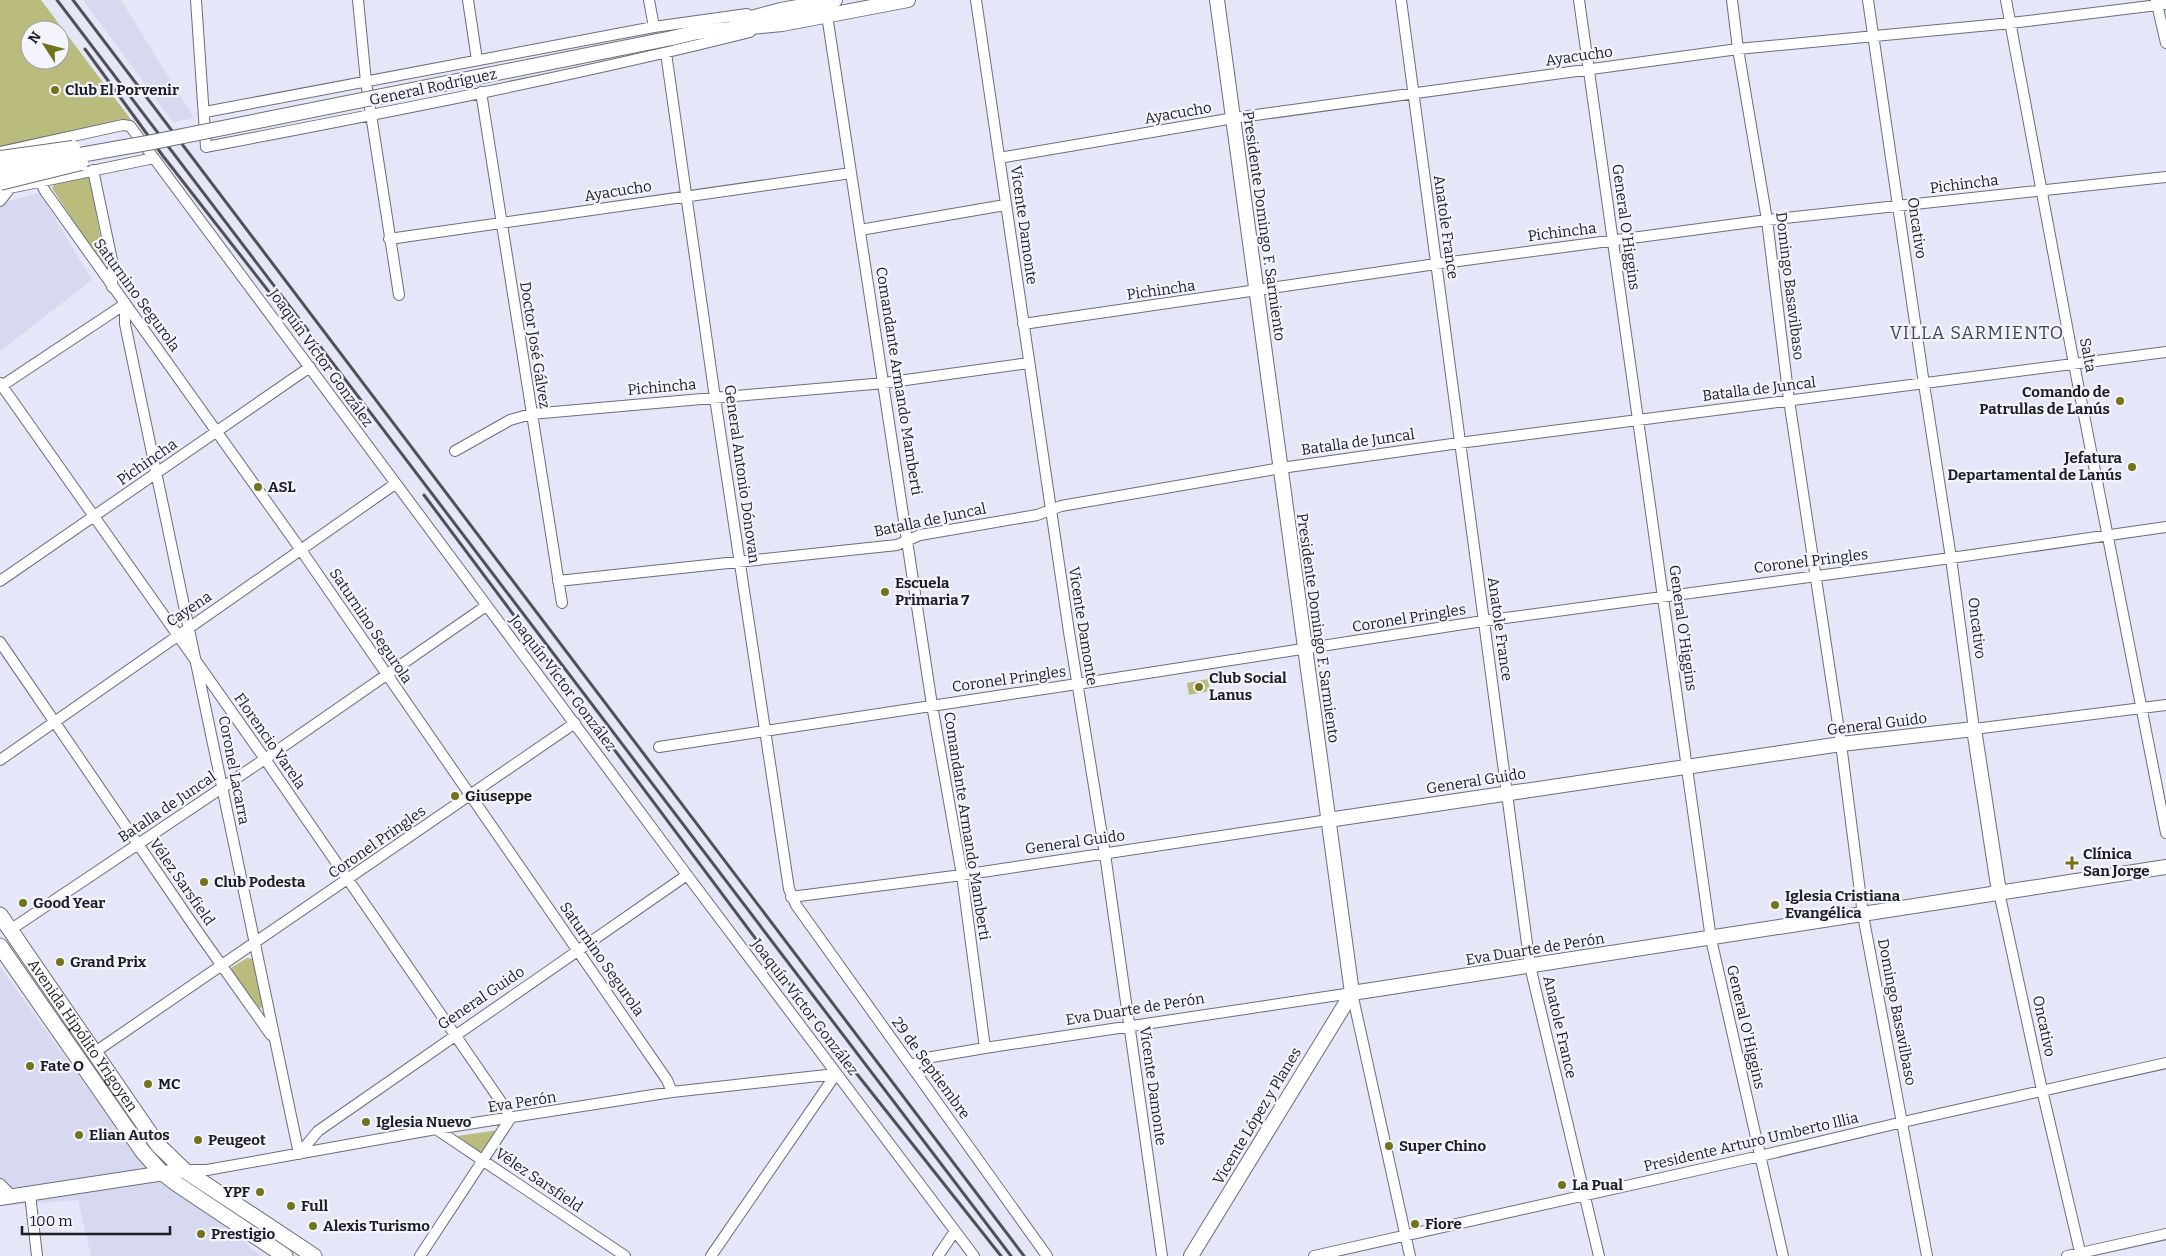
<svg xmlns="http://www.w3.org/2000/svg" width="2166" height="1256" viewBox="0 0 2166 1256" font-family="Bitter,serif">
<style>
.built{fill:#d6d9f0}
.green{fill:#babc7d;fill-rule:evenodd}
.lines{fill:none;stroke-linecap:round;stroke-linejoin:round}
.street-casing{stroke:#6c6e7c;stroke-width:12}
.secondary-casing{stroke:#6c6e7c;stroke-width:16}
.primary-casing{stroke:#6c6e7c;stroke-width:17}
.street{stroke:#fff;stroke-width:10}
.secondary{stroke:#fff;stroke-width:14}
.primary{stroke:#fff;stroke-width:15}
.rail{stroke:#4f5058;stroke-width:3}
.secondary-bridge-casing{stroke:#6c6e7c;stroke-width:16;stroke-linecap:butt}
.secondary-bridge{stroke:#fff;stroke-width:14}
.poi-dot{fill:#737318;stroke:#f3f4fe;stroke-width:2}
.labels{text-anchor:middle;stroke-width:4.5;stroke-linejoin:round;paint-order:stroke}
.street-label{font-size:15px;fill:#1d1e23;stroke:#f3f4fe}
.poi-label{font-size:15px;font-weight:bold;fill:#1d1e23;stroke:#f3f4fe;text-anchor:start}
.quarter-label{font-size:18px;letter-spacing:1px;fill:#454653;stroke:#f3f4fe}
</style>
<rect width="100%" height="100%" fill="#e5e6f7"/>
<path class="built" d="M83 0H121L194 118 173 122Z
M40 193 92 280 0 351V203Z
M0 967 134 1152 261 1256H91L78 1200 0 1206Z"/>
<path class="green" d="M0 0H41L132 121 0 147ZM30 30H60V60H30Z
M82 177 90 178 105 263 103 266 52 188 55 183Z
M1208 679 1210 691 1189 695 1187 683Z
M247 958 253 959 263 1005 260 1009H256L231 972 232 967Z
M499 1130 483 1154 457 1136Z"/>
<g class="lines">
<defs>
<path id="street" d="M196 0 206 147C388 112 571 77 750 32
M358 0 366 82 399 295
M468 0 477 60
M649 0 654 27
M976 0 1069 632 1105 854 1162 1256
M1401 0 1530 966 1599 1256
M1579 0 1711 939 1783 1256
M1732 0 1738 49 1767 220 1789 400 1841 744 1863 915 1927 1256
M1868 0 1924 384 1951 558 1974 729 2166 705
M2006 0 2074 364 2166 833
M2156 0 2166 43
M827 15 932 705 962 875 985 1048
M666 53 715 398 789 889 796 905 1047 1256
M481 92 562 603
M205 112 654 27 747 14
M0 152 123 125 130 126 687 875 974 1256
M999 158 1234 118 1738 49 2011 23 2166 4
M93 170 113 265 112 287
M40 181 45 191 301 550 667 1080 672 1092
M0 190 154 158
M0 201 11 187
M860 230 1005 205
M389 239 851 173
M125 304V324L299 1154
M1023 324 1436 264 1767 220 2166 177
M0 383 265 759 506 1109 510 1119
M0 387 125 304
M455 451 510 420 531 414 884 383 1029 363
M0 581 310 367
M558 581 897 545 920 535 1037 515 1061 506 1281 468 1459 443 2166 352
M0 642 198 932 271 1035
M659 747 1077 684 1483 621 1951 558 2166 527
M0 760 395 484
M1999 892 2042 1090 2081 1256
M791 897 962 875 1328 820
M10 930 265 759 486 606
M95 1052 575 723
M911 1066 926 1058 985 1048 1352 993 1410 1256
M436 1129 625 1256
M299 1154 318 1131 687 875
M184 1170H207L436 1129 672 1092 836 1074
M0 1184 12 1196
M30 1194 37 1256
M420 1256 510 1119
M711 1256 836 1074
M938 1256 955 1231
M1314 1256 1760 1156 1903 1122 2166 1063
M2067 1256 2166 1234"/>
<path id="secondary" d="M1217 0 1352 993
M736 22 781 10 835 0
M698 32 782 24 908 0
M672 38 706 30
M1328 820 1841 744 1974 729 1999 892
M1352 993 2166 867
M0 1198 184 1170
M1191 1256 1352 993"/>
<g id="primary">
<path id="s1" d="M0 915 158 1145 184 1170 314 1256"/>
<path d="M0 946 143 1152 161 1172 177 1184 285 1256"/>
</g>
</defs>
<use href="#street" class="street-casing"/>
<use href="#secondary" class="secondary-casing"/>
<use href="#primary" class="primary-casing"/>
<use href="#street" class="street"/>
<use href="#secondary" class="secondary"/>
<use href="#primary" class="primary"/>
<path class="rail" d="M57 0 1011 1256
M73 0 1024 1256
M85 49 163 156 291 320
M424 495 853 1069 1001 1256"/>
<defs>
<path id="secondary-bridge" d="M0 158 73 148
M0 172 41 162 153 142 672 38
M0 183 81 163"/>
</defs>
<use href="#secondary-bridge" class="secondary-bridge-casing"/>
<use href="#secondary-bridge" class="secondary-bridge"/>
</g>
<g class="poi-dot">
<circle cx="55" cy="90" r="5"/>
<circle cx="2120" cy="401" r="5"/>
<circle cx="2132" cy="467" r="5"/>
<circle cx="258" cy="487" r="5"/>
<circle cx="885" cy="592" r="5"/>
<circle cx="1199" cy="687" r="5"/>
<circle cx="455" cy="796" r="5"/>
<path d="M2069.5 855.5h5v5h5v5h-5v5h-5v-5h-5v-5h5z"/>
<circle cx="204" cy="882" r="5"/>
<circle cx="23" cy="903" r="5"/>
<circle cx="1775" cy="905" r="5"/>
<circle cx="60" cy="962" r="5"/>
<circle cx="30" cy="1066" r="5"/>
<circle cx="148" cy="1084" r="5"/>
<circle cx="366" cy="1122" r="5"/>
<circle cx="79" cy="1135" r="5"/>
<circle cx="198" cy="1140" r="5"/>
<circle cx="1389" cy="1146" r="5"/>
<circle cx="1562" cy="1185" r="5"/>
<circle cx="260" cy="1192" r="5"/>
<circle cx="291" cy="1206" r="5"/>
<circle cx="1415" cy="1224" r="5"/>
<circle cx="313" cy="1226" r="5"/>
<circle cx="201" cy="1234" r="5"/>
</g>
<g class="labels">
<g class="street-label">
<text transform="translate(1579 56) rotate(-8)" y="5">Ayacucho</text>
<text transform="translate(433 87) rotate(-12)" y="5">General Rodríguez</text>
<text transform="translate(1178 113) rotate(-10)" y="5">Ayacucho</text>
<text transform="translate(1964 184) rotate(-7)" y="5">Pichincha</text>
<text transform="translate(618 191) rotate(-9)" y="5">Ayacucho</text>
<text transform="translate(1024 225) rotate(82)" y="5">Vicente Damonte</text>
<text transform="translate(1264 226) rotate(82)" y="5">Presidente Domingo F. Sarmiento</text>
<text transform="translate(1446 227) rotate(82)" y="5">Anatole France</text>
<text transform="translate(1626 227) rotate(82)" y="5">General O'Higgins</text>
<text transform="translate(1917 228) rotate(82)" y="5">Oncativo</text>
<text transform="translate(1562 232) rotate(-7)" y="5">Pichincha</text>
<text transform="translate(1790 286) rotate(83)" y="5">Domingo Basavilbaso</text>
<text transform="translate(1161 290) rotate(-8)" y="5">Pichincha</text>
<text transform="translate(137 295) rotate(54)" y="5">Saturnino Segurola</text>
<text transform="translate(535 345) rotate(81)" y="5">Doctor José Gálvez</text>
<text transform="translate(2088 355) rotate(79)" y="5">Salta</text>
<text transform="translate(321 358) rotate(54)" y="5">Joaquín Víctor González</text>
<text transform="translate(899 381) rotate(81)" y="5">Comandante Armando Mamberti</text>
<text transform="translate(662 387) rotate(-5)" y="5">Pichincha</text>
<text transform="translate(1759 389) rotate(-7)" y="5">Batalla de Juncal</text>
<text transform="translate(1358 442) rotate(-8)" y="5">Batalla de Juncal</text>
<text transform="translate(147 462) rotate(-35)" y="5">Pichincha</text>
<text transform="translate(742 474) rotate(82)" y="5">General Antonio Dónovan</text>
<text transform="translate(930 520) rotate(-12)" y="5">Batalla de Juncal</text>
<text transform="translate(1811 561) rotate(-7)" y="5">Coronel Pringles</text>
<text transform="translate(189 609) rotate(-34)" y="5">Cayena</text>
<text transform="translate(1409 618) rotate(-9)" y="5">Coronel Pringles</text>
<text transform="translate(371 626) rotate(56)" y="5">Saturnino Segurola</text>
<text transform="translate(1083 626) rotate(81)" y="5">Vicente Damonte</text>
<text transform="translate(1318 628) rotate(82)" y="5">Presidente Domingo F. Sarmiento</text>
<text transform="translate(1683 628) rotate(82)" y="5">General O'Higgins</text>
<text transform="translate(1977 628) rotate(83)" y="5">Oncativo</text>
<text transform="translate(1500 629) rotate(82)" y="5">Anatole France</text>
<text transform="translate(1009 679) rotate(-8)" y="5">Coronel Pringles</text>
<text transform="translate(563 683) rotate(53)" y="5">Joaquín Víctor González</text>
<text transform="translate(1877 724) rotate(-7)" y="5">General Guido</text>
<text transform="translate(270 741) rotate(55)" y="5">Florencio Varela</text>
<text transform="translate(234 770) rotate(79)" y="5">Coronel Lacarra</text>
<text transform="translate(1476 781) rotate(-9)" y="5">General Guido</text>
<text transform="translate(167 807) rotate(-34)" y="5">Batalla de Juncal</text>
<text transform="translate(967 826) rotate(81)" y="5">Comandante Armando Mamberti</text>
<text transform="translate(377 842) rotate(-35)" y="5">Coronel Pringles</text>
<text transform="translate(1075 842) rotate(-8)" y="5">General Guido</text>
<text transform="translate(182 882) rotate(55)" y="5">Vélez Sarsfield</text>
<text transform="translate(1535 949) rotate(-9)" y="5">Eva Duarte de Perón</text>
<text transform="translate(602 959) rotate(55)" y="5">Saturnino Segurola</text>
<text transform="translate(481 998) rotate(-34)" y="5">General Guido</text>
<text transform="translate(805 1007) rotate(53)" y="5">Joaquín Víctor González</text>
<text transform="translate(1135 1009) rotate(-9)" y="5">Eva Duarte de Perón</text>
<text transform="translate(1897 1012) rotate(79)" y="5">Domingo Basavilbaso</text>
<text transform="translate(2044 1026) rotate(78)" y="5">Oncativo</text>
<text transform="translate(1560 1027) rotate(77)" y="5">Anatole France</text>
<text transform="translate(1746 1027) rotate(77)" y="5">General O'Higgins</text>
<text dy="5" stroke="none"><textPath href="#s1" startOffset="146">Avenida Hipólito Yrigoyen</textPath></text>
<text transform="translate(931 1068) rotate(54)" y="5">29 de Septiembre</text>
<text transform="translate(1153 1086) rotate(82)" y="5">Vicente Damonte</text>
<text transform="translate(522 1102) rotate(-9)" y="5">Eva Perón</text>
<text transform="translate(1257 1116) rotate(-59)" y="5">Vicente López y Planes</text>
<text transform="translate(1751 1142) rotate(-13)" y="5">Presidente Arturo Umberto Illia</text>
<text transform="translate(539 1180) rotate(34)" y="5">Vélez Sarsfield</text>
</g>
<g class="poi-label">
<text x="65" y="95">Club El Porvenir</text>
<text x="2110" y="397" text-anchor="end">Comando de<tspan x="2110" dy="17">Patrullas de Lanús</tspan></text>
<text x="2122" y="463" text-anchor="end">Jefatura<tspan x="2122" dy="17">Departamental de Lanús</tspan></text>
<text x="268" y="492">ASL</text>
<text x="895" y="588">Escuela<tspan x="895" dy="17">Primaria 7</tspan></text>
<text x="1209" y="683">Club Social<tspan x="1209" dy="17">Lanus</tspan></text>
<text x="465" y="801">Giuseppe</text>
<text x="2083" y="859">Clínica<tspan x="2083" dy="17">San Jorge</tspan></text>
<text x="214" y="887">Club Podesta</text>
<text x="1785" y="901">Iglesia Cristiana<tspan x="1785" dy="17">Evangélica</tspan></text>
<text x="33" y="908">Good Year</text>
<text x="70" y="967">Grand Prix</text>
<text x="40" y="1071">Fate O</text>
<text x="158" y="1089">MC</text>
<text x="376" y="1127">Iglesia Nuevo</text>
<text x="89" y="1140">Elian Autos</text>
<text x="208" y="1145">Peugeot</text>
<text x="1399" y="1151">Super Chino</text>
<text x="1572" y="1190">La Pual</text>
<text x="250" y="1197" text-anchor="end">YPF</text>
<text x="301" y="1211">Full</text>
<text x="1425" y="1229">Fiore</text>
<text x="323" y="1231">Alexis Turismo</text>
<text x="211" y="1239">Prestigio</text>
</g>
<g class="quarter-label">
<text x="1977" y="339">VILLA SARMIENTO</text>
</g>
</g>
<g transform="translate(45 45) rotate(306)"><circle r="24" fill="#f3f4fe" stroke="#9d9ea6"/>
<path d="M0-4L9 19L0 12L-9 19Z" fill="#737318"/>
<text y="-8" font-size="14" font-weight="bold" text-anchor="middle" fill="#1d1e23">N</text>
</g>
<path d="M22 1226v8h148v-8" fill="none" stroke="#1d1e23" stroke-width="2.5"/>
<text x="30" y="1226" font-size="15" fill="#1d1e23" stroke="#f3f4fe" stroke-width="4" paint-order="stroke">100 m</text>
</svg>
